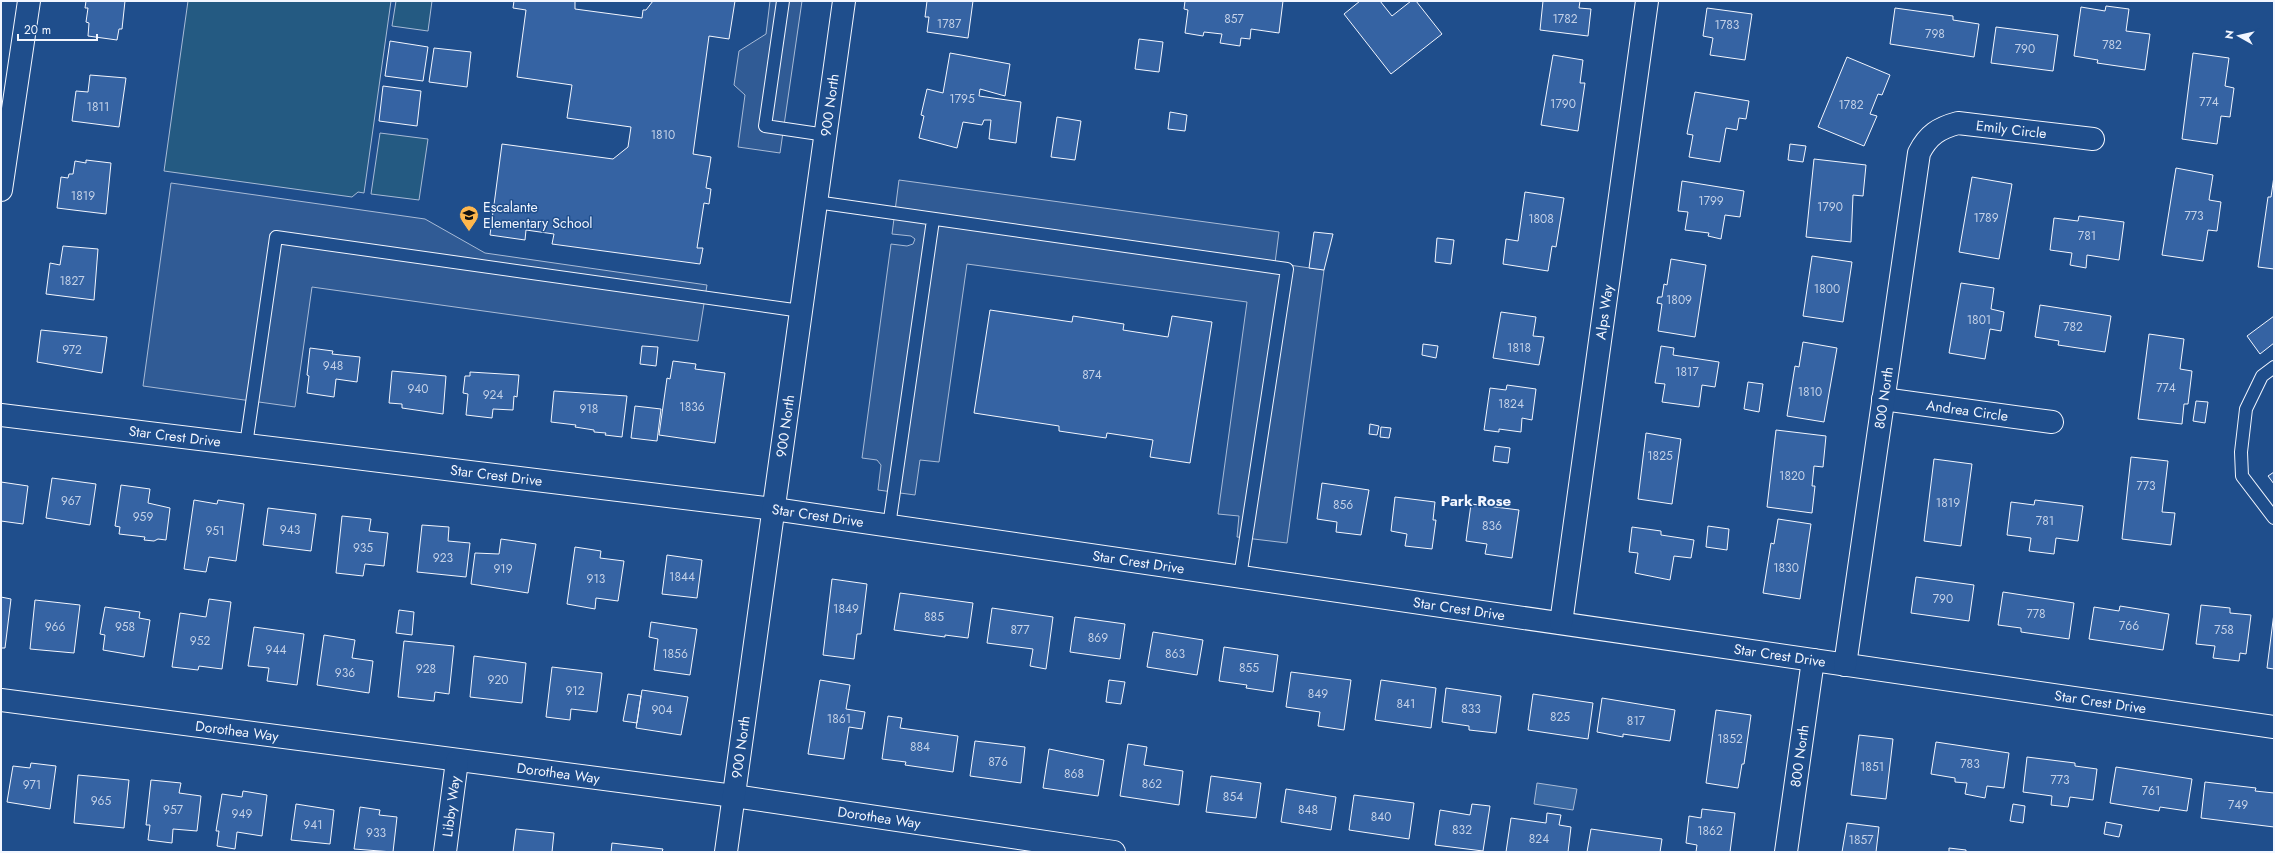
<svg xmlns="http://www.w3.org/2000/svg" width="2275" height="853" viewBox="0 0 2275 853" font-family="Jost,sans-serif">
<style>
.green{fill:#245a82;stroke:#a8bbd7}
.parking{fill:#305b95;stroke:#a8bbd7}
.water{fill:#3b69a3;stroke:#a8bbd7}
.building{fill:#3563a3;stroke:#f2f6ff}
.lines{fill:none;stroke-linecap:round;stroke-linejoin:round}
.lane-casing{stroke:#f2f6ff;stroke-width:14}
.street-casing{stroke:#f2f6ff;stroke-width:24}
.lane{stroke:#1f4e8c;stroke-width:12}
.street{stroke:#1f4e8c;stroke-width:22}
.labels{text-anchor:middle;stroke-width:3;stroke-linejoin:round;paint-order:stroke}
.number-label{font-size:12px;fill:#c3d1e8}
.street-label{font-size:14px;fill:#f2f6ff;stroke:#1f4e8c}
.poi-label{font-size:14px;fill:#f2f6ff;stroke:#1f4e8c;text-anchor:start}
.neighbourhood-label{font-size:15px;font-weight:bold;fill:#f2f6ff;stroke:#1f4e8c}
</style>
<rect width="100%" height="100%" fill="#1f4e8c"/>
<path class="green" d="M188 1H391L364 193 358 192 352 197 164 171Z
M396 1H432L428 31 392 26Z
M380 133 428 139 419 200 371 194Z"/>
<path class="parking" d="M770 1H802L780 153 738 147 745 95 734 85 739 51 766 34Z
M899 180 1279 232 1275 263 1324 270 1287 543 1237 537 1239 516 1218 514 1247 302 967 264 939 462 920 460 915 495 878 490 881 465 877 460 862 458 891 244 907 246 913 244 915 239 911 236 892 234Z
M171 183 425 219 485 253 707 285 698 341 312 287 295 407 143 386Z"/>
<path class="water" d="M1537 783 1577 789 1573 810 1534 804Z"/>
<path class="building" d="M86 1H125L122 29H119L117 40 88 36 89 23 86 22 88 8H85Z
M514 1H575V9L642 18 643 10H646L653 1H735L729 39 709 36 693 154 711 157 706 188 711 189 709 204 704 203 697 248H703L700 264 552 244 554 234 526 230 525 240 490 235 502 144 613 159 628 147 631 127 567 118 572 85 517 77 526 10 513 8Z
M927 1H973L968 38 927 32 929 17H925Z
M1185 1H1283L1279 33 1251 29 1250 39 1241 38 1240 46 1220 43 1222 34 1204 32 1203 36 1185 33 1188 10 1184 9Z
M1360 1H1380L1392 16 1411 1H1416L1442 34 1391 74 1344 14Z
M1543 1H1580L1579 8 1591 9 1588 36 1540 30Z
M2106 6 2129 9 2126 31 2150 34 2145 70 2097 63 2098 60 2074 56 2081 7 2105 11Z
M1707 8 1752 14 1745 60 1710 55 1713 38 1703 36Z
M1895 8 1953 16V20L1979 24 1974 57 1890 44Z
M1996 27 2058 35 2053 71 1991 63Z
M1139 39 1163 42 1159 72 1135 69Z
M390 41 428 47 423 81 385 76Z
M434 48 471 52 467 87 429 82Z
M950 53 1010 64 1005 96 980 89 979 96 1021 102 1016 143 989 139 991 120H984L982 125 963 122 957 148 919 138 924 116 921 115 927 89 943 93Z
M2193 53 2229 58 2225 86 2234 88 2230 117 2221 116 2217 144 2182 139Z
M1553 55 1583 60 1580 83H1585L1578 131 1541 125Z
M1847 57 1890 75 1882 95 1878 94 1870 114 1877 116 1864 146 1818 127Z
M90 75 126 78 119 127 72 121 76 91 88 92Z
M383 86 421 91 417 126 379 121Z
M1695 92 1749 101 1746 119 1739 118 1737 130 1726 128 1720 162 1689 157 1693 135 1687 134Z
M1170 112 1187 115 1185 131 1168 129Z
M1057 117 1081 121 1075 160 1051 157Z
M1790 144 1806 146 1803 162 1788 160Z
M1814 159 1866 165 1863 196 1853 195 1851 242 1806 237Z
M86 160 111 163 106 214 57 208 61 177 68 178 69 174H73L75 161 86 163Z
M2176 168 2213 175 2209 200 2221 202 2217 231 2208 230 2203 261 2162 255Z
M2274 176V269L2258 267 2268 197H2271Z
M1972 177 2012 184 1999 259 1959 252Z
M1682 181 1744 191 1740 217 1725 215 1721 239 1708 236 1709 233 1685 230 1688 212 1678 211Z
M1525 192 1564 198 1556 247 1552 246 1548 271 1503 264 1506 239 1518 241Z
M2079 216 2124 222 2119 260 2087 255 2086 268 2070 265 2072 253 2050 250 2054 218 2078 221Z
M1314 232 1333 234 1324 270 1309 268Z
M1437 238 1454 240 1451 264 1435 262Z
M63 246 98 249 94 300 46 294 50 263 60 265Z
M1812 256 1852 262 1843 322 1803 316Z
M1671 259 1706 265 1695 337 1658 331 1662 304 1657 303 1658 297H1662L1664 284 1667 285Z
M1961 283 1994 288 1991 309 2004 312 2001 331 1990 329 1985 359 1949 353Z
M2040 305 2111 316 2105 352 2058 345 2059 341 2035 337Z
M990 310 1072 322 1073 316 1124 324 1123 330 1168 337 1172 316 1212 322 1190 463 1150 457 1153 440 1107 433 1106 438 1059 431V426L974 413Z
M1501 312 1536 317 1533 336 1544 337 1539 365 1493 358Z
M2274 316V343L2260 354 2247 336Z
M41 330 107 337 102 373 37 362Z
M2149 334 2184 339 2180 369 2192 371 2188 404H2184L2182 424 2138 419Z
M1803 342 1837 348 1824 422 1787 416 1795 366 1799 367Z
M1423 344 1438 346 1436 358 1422 355Z
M642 346 658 347 656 366 640 364Z
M1661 346 1674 348 1673 355 1719 362 1715 387 1702 385 1699 407 1662 402 1665 384 1655 383Z
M310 348 333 351 332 354 360 357 357 382 336 379 334 397 307 393 309 376 307 375Z
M673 361 696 364 695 369 725 373 715 443 659 435 667 378 670 379Z
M392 371 446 376 443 414 402 408V404L389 403Z
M470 372 519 375 517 397 514 396 513 410 493 409 492 418 466 415 468 394 463 393 465 376H470Z
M1748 382 1763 384 1759 412 1744 409Z
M1507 385 1536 389 1532 420 1522 418 1521 432 1499 429V432L1484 430 1490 388 1506 390Z
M554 391 627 396 622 437 605 435 606 433 594 432V430L575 427 576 425 551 422Z
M2196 401 2208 402 2205 423 2193 421Z
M635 406 661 409 657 441 631 438Z
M1370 424 1379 426 1377 435 1369 434Z
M1381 427 1391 428 1389 438 1380 437Z
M1776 430 1826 436 1823 467 1814 466 1812 486H1815L1812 513 1767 507Z
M1646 433 1681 439 1672 504 1638 499Z
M1495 446 1510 448 1508 463 1493 461Z
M2131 457 2168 461 2162 512 2175 513 2171 545 2122 539Z
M1934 459 1972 464 1961 546 1924 541Z
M2274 472V484L2268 476Z
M52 478 96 484 90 525 46 518Z
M1 482 28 486 23 524 1 521Z
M1322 483 1369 490 1361 535 1336 532 1337 522 1317 519Z
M121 485 150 489 148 503 170 508 166 540 158 539 154 541 144 540 145 537 119 534 120 527 115 526Z
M1395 497 1435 502 1433 520H1436L1432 549 1405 546 1407 534 1391 531Z
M194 500 217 504 218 500 244 504 236 561 209 557 206 572 184 569Z
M2035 500 2083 506 2078 541 2056 538 2054 554 2029 551 2031 538 2007 535 2011 502 2034 505Z
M1471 504 1519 510 1512 558 1485 554 1487 544 1466 541Z
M268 508 316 514 311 551 263 545Z
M342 516 371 519 369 531 388 533 384 566 365 564 363 576 336 573Z
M1778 519 1811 524 1800 599 1763 593 1771 543 1774 544Z
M422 525 449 527 448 541 470 543 466 577 417 572Z
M1708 526 1729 529 1727 550 1706 547Z
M1632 527 1661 531V535L1694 540 1691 558 1674 556 1670 580 1635 573 1638 553 1629 552Z
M501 539 536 544 528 593 471 584 475 553 499 554Z
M575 547 601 551 600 558 624 561 618 601 596 598 595 609 567 604Z
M667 555 702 560 697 598 662 594Z
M1916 577 1974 585 1969 621 1911 613Z
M832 579 867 584 861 634H857L854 659 823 655Z
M2003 592 2074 603 2069 639 2021 632V628L1998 625Z
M900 593 973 603 968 638 945 635V637L894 630Z
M1 597 11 599 5 648H1Z
M209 599 231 602 222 669 199 666 198 670 172 667 180 613 206 617Z
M35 600 80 605 74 653 30 649Z
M2201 605 2230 608V613L2251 615 2246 654 2240 653 2239 661 2213 658 2215 646 2196 644Z
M2120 606 2169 614 2163 650 2089 639 2094 607 2119 611Z
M105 607 140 612 139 618 150 620 144 657 103 650 105 635 100 634Z
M992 608 1053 617 1046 669 1030 666 1033 649 987 643Z
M399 610 414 612 412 635 396 633Z
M2274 613V669L2267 668Z
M1075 617 1125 624 1120 659 1070 652Z
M651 622 697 629 690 675 654 670 658 639 649 637Z
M254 627 304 634 297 685 267 681 269 668 248 666Z
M1153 632 1203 640 1197 675 1147 667Z
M324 635 355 640 352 658 373 661 369 693 317 685Z
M404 641 454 646 449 694 435 692 434 701 398 697Z
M1224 647 1278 655 1273 692 1246 688 1247 685 1219 681Z
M474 656 526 663 522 703 470 697Z
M552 667 602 673 597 712 571 709 570 720 546 717Z
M1291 672 1351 680 1344 730 1318 726 1320 712 1286 707Z
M820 680 850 685 846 709 865 712 862 729 849 727 844 759 808 754Z
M1109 680 1125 682 1121 704 1106 702Z
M1381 680 1436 688 1431 728 1375 720Z
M1446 688 1501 696 1496 733 1469 730V726L1442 722Z
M642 690 688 697 681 735 636 728Z
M628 694 641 696 637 723 623 721Z
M1533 694 1593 703 1588 739 1528 730Z
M1602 698 1675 710 1670 741 1623 734V737L1597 732Z
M1716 710 1751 715 1744 764H1742L1738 788 1706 783Z
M888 716 902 718 900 728 958 736 953 772 905 765 906 762 882 759Z
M1859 735 1893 739 1886 799 1851 795Z
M975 741 1025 747 1021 783 970 776Z
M1936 742 2009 753 2004 788 1987 786 1985 798 1965 794 1967 783 1955 782V778L1931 774Z
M1128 744 1147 747 1144 765 1183 771 1179 805 1120 796Z
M1049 749 1104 760 1098 796 1043 788Z
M2027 757 2075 763V766L2097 769 2093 800 2070 797 2068 807 2051 805 2052 796 2023 792Z
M31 763 56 766 50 809 7 802 13 766 30 768Z
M2116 767 2192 779 2187 811 2160 807 2159 811 2110 803Z
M78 775 129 780 124 828 74 823Z
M1211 776 1261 783 1256 818 1206 812Z
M151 780 181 783 179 793 201 796 197 831 173 829 172 843 148 840 150 825H146Z
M2205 782 2256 788 2255 791 2274 793V827L2201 818Z
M1286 789 1336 797 1331 830 1281 822Z
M243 791 267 795 262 836 237 832 235 849 217 846 219 831H216L222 794 242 797Z
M1354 795 1414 803 1409 839 1349 830Z
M296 804 334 810 330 844 291 840Z
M1472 804 1490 806 1483 851 1435 845 1440 810 1470 815Z
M2013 804 2025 806 2023 823 2010 821Z
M360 807 380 810 379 815 397 817 393 852 354 849Z
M1702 809 1735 813 1730 852H1696L1697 845 1686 843 1689 816 1701 818Z
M1547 813 1561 815 1559 825 1571 827 1568 852H1506L1511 818 1546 823Z
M2106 822 2122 825 2119 837 2104 834Z
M1847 823 1879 827 1876 852H1842Z
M516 829 554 833 552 852H513Z
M1591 829 1662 839 1660 852H1587Z
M612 843 663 849 662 852H611Z
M1949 848 1966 850V852H1949Z"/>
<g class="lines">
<defs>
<path id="lane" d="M783 1 765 126 826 135
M816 202 1287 269 1240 577
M2274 367 2262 376 2246 409 2241 452 2242 476 2274 518
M246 445 276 237 801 311
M889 526 933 220"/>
<g id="street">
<path d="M1 190 29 1"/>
<path id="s1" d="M1883 399 2052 422"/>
<path id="s2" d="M1 415 774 509 2274 727"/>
<path id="s3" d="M1561 623 1647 1"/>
<path id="s4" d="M1845 665 1919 153C1928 135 1939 128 1958 123L2093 139"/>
<path id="s5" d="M1 700 734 796 1114 852"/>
<path id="s6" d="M445 852 457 761"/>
<path id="s7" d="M726 852 844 1"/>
<path id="s8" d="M1786 852 1813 660"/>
</g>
</defs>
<use href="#lane" class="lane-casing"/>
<use href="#street" class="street-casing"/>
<use href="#lane" class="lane"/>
<use href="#street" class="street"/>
</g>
<defs>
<symbol id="school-pin" viewBox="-11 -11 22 30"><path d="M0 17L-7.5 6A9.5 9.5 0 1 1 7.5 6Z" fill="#ffb74d" stroke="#1f4e8c"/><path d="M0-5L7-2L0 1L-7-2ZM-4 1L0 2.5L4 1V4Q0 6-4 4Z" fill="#111"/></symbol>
</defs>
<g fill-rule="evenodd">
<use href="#school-pin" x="458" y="204" width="22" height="30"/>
</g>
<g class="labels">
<g class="number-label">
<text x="1234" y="23">857</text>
<text x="1565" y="23">1782</text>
<text x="949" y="28">1787</text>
<text x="1727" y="29">1783</text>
<text x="1935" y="38">798</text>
<text x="2112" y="49">782</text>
<text x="2025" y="53">790</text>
<text x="962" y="103">1795</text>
<text x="2209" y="106">774</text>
<text x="1563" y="108">1790</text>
<text x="1851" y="109">1782</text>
<text x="98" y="111">1811</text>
<text x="663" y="139">1810</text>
<text x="83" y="200">1819</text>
<text x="1711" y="205">1799</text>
<text x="1830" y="211">1790</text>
<text x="2194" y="220">773</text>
<text x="1986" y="222">1789</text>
<text x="1541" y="223">1808</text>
<text x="2087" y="240">781</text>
<text x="72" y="285">1827</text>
<text x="1827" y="293">1800</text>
<text x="1679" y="304">1809</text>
<text x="1979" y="324">1801</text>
<text x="2073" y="331">782</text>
<text x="1519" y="352">1818</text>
<text x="72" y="354">972</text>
<text x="333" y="370">948</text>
<text x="1687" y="376">1817</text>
<text x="1092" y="379">874</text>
<text x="2166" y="392">774</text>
<text x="418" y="393">940</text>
<text x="1810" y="396">1810</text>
<text x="493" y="399">924</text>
<text x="1511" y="408">1824</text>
<text x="692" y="411">1836</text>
<text x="589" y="413">918</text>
<text x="1660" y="460">1825</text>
<text x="1792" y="480">1820</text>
<text x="2146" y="490">773</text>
<text x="71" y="505">967</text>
<text x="1948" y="507">1819</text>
<text x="1343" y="509">856</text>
<text x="143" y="521">959</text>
<text x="2045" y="525">781</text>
<text x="1492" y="530">836</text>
<text x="290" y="534">943</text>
<text x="215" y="535">951</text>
<text x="363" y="552">935</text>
<text x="443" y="562">923</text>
<text x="1786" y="572">1830</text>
<text x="503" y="573">919</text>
<text x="682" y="581">1844</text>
<text x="596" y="583">913</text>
<text x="1943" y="603">790</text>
<text x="846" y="613">1849</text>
<text x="2036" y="618">778</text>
<text x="934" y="621">885</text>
<text x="2129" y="630">766</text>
<text x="55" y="631">966</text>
<text x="125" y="631">958</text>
<text x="1020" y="634">877</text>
<text x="2224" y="634">758</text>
<text x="1098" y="642">869</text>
<text x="200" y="645">952</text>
<text x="276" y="654">944</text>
<text x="675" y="658">1856</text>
<text x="1175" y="658">863</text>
<text x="1249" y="672">855</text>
<text x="426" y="673">928</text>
<text x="345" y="677">936</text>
<text x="498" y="684">920</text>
<text x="575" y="695">912</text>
<text x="1318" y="698">849</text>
<text x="1406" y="708">841</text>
<text x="1471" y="713">833</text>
<text x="662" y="714">904</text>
<text x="1560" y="721">825</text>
<text x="839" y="723">1861</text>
<text x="1636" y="725">817</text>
<text x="1730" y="743">1852</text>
<text x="920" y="751">884</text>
<text x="998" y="766">876</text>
<text x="1970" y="768">783</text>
<text x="1872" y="771">1851</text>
<text x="1074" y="778">868</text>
<text x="2060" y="784">773</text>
<text x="1152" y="788">862</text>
<text x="32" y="789">971</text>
<text x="2151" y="795">761</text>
<text x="1233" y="801">854</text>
<text x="101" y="805">965</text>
<text x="2238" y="809">749</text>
<text x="173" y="814">957</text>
<text x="1308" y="814">848</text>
<text x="242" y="818">949</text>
<text x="1381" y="821">840</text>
<text x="313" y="829">941</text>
<text x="1462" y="834">832</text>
<text x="1710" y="835">1862</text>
<text x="376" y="837">933</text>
<text x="1539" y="843">824</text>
<text x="1861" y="844">1857</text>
</g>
<g class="street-label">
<text dy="5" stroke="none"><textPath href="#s7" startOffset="754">900 North</textPath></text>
<text dy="5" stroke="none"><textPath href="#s4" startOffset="622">Emily Circle</textPath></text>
<text dy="5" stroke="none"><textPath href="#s3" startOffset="314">Alps Way</textPath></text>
<text dy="5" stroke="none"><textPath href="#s4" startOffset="270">800 North</textPath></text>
<text dy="5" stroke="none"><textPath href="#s1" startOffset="85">Andrea Circle</textPath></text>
<text dy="5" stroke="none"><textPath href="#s7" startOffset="430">900 North</textPath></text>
<text dy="5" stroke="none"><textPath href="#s2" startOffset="175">Star Crest Drive</textPath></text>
<text dy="5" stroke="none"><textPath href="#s2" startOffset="499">Star Crest Drive</textPath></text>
<text dy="5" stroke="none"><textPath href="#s2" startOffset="823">Star Crest Drive</textPath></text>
<text dy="5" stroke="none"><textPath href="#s2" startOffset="1147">Star Crest Drive</textPath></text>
<text dy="5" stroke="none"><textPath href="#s2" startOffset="1471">Star Crest Drive</textPath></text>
<text dy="5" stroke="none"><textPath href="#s2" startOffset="1795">Star Crest Drive</textPath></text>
<text dy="5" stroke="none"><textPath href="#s2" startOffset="2119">Star Crest Drive</textPath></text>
<text dy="5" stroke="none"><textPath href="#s5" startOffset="238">Dorothea Way</textPath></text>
<text dy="5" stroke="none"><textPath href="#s7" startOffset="106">900 North</textPath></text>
<text dy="5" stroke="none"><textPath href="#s8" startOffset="97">800 North</textPath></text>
<text dy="5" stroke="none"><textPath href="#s5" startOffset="562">Dorothea Way</textPath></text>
<text dy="5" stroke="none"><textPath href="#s6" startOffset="46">Libby Way</textPath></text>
<text dy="5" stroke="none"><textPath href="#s5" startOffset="886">Dorothea Way</textPath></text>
</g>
<g class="poi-label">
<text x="483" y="212">Escalante<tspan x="483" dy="16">Elementary School</tspan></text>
</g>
<g class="neighbourhood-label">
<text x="1476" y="506">Park Rose</text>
</g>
</g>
<rect width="2275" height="853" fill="none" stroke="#f2f6ff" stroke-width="4"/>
<g transform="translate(2239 36) rotate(278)" stroke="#1f4e8c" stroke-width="3" paint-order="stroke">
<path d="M0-3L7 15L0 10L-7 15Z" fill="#f2f6ff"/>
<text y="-6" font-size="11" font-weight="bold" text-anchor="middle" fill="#f2f6ff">N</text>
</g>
<path d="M18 34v6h79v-6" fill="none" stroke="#f2f6ff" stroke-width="2"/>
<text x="24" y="34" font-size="12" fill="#f2f6ff" stroke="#1f4e8c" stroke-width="3" paint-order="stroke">20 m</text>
</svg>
